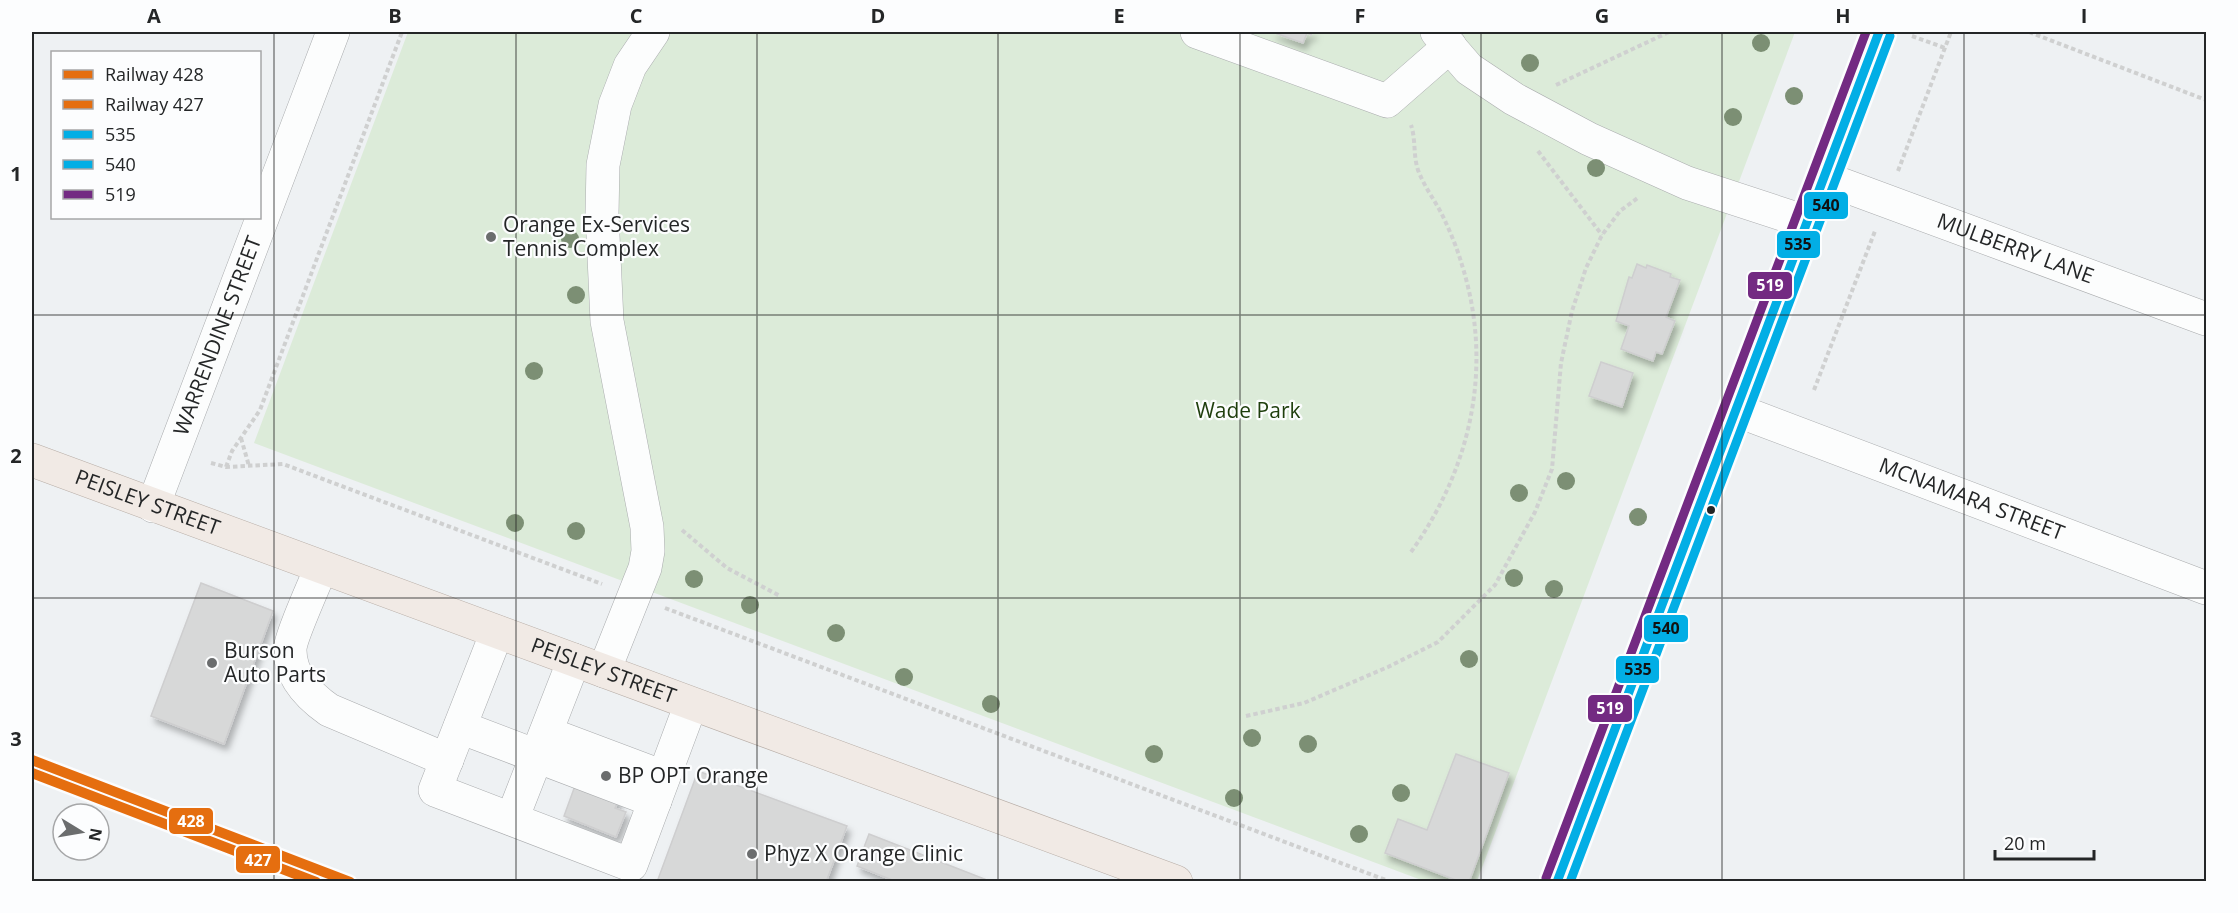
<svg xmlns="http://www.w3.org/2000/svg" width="2238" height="913" viewBox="0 0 2238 913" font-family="'Open Sans',sans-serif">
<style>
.green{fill:#dcebd9}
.building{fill:#d7d8d8;stroke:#cececf;stroke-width:1.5;filter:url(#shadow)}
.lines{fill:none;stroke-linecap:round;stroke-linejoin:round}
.minor-casing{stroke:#aaacae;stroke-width:34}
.major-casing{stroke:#b8aea7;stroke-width:34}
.path{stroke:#cfd0d0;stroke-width:4;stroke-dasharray:4.5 3;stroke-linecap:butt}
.minor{stroke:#fcfdfd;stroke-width:33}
.major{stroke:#f1eae5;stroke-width:33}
.bus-1-casing{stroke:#fcfdfe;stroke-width:14}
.bus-2-casing{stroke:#fcfdfe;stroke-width:14}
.bus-3-casing{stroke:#fcfdfe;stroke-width:14}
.bus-1{stroke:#02aee5;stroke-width:9}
.bus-2{stroke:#02aee5;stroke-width:9}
.bus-3{stroke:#732a82;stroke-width:9}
.rail-1-casing{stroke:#fcfdfe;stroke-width:15}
.rail-2-casing{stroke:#fcfdfe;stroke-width:15}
.rail-1{stroke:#e56e0f;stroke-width:10}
.rail-2{stroke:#e56e0f;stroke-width:10}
.tree{fill:#7c8f74}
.grid{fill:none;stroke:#242627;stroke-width:1.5;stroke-opacity:0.55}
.poi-dot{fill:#6b6d6e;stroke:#fcfdfe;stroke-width:2}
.bus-dot{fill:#242627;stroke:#fcfdfe;stroke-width:2}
.labels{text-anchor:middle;stroke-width:4.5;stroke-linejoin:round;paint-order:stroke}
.poi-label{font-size:21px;fill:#242627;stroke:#fcfdfe;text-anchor:start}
.street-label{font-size:21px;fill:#242627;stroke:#fcfdfe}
.park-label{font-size:21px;fill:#1e3e0c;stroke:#fcfdfe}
.line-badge{stroke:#fcfdfe;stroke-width:2}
.badge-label{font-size:16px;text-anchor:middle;font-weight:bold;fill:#fff}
.pale-badge-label{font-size:16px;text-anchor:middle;font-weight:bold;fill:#111}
.neatline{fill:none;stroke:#242627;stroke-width:2}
.grid-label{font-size:20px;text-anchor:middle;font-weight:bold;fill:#242627}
</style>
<defs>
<filter id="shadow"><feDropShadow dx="3.5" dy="6" stdDeviation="3" flood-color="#0004"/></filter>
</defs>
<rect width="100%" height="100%" fill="#eef1f3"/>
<path class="green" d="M408 32H1795L1477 881H1424L254 443Z"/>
<path class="building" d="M1272 32H1313L1311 35 1307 33 1303 43Z
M1637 264 1646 268 1647 265 1671 274 1670 277 1680 280 1666 317 1675 321 1662 354 1656 352 1653 361 1621 349 1629 326 1616 321 1629 277 1632 278Z
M1601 362 1633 373 1622 407 1589 396Z
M201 583 273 611 224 744 151 716Z
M1456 754 1509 773 1469 882H1461L1385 853 1398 819 1427 830Z
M698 771 847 826 826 882H657Z
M576 783 619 799 615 808 626 812 616 837 564 816Z
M869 834 992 882H897L857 866Z"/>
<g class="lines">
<defs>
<g id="minor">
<path d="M1197 32 1387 101 1450 46"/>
<path d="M1437 32 1469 69 1514 99 1589 139 1687 183 1806 222"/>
<path id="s1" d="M1824 178 2206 319"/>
<path id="s2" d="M1736 410 2206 588"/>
<path id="s3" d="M153 506 333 32"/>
<path d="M321 568C315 583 290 638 290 650 290 676 309 696 329 710L447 760"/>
<path d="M497 632 435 790 631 865 691 704"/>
<path d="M604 671 645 568 648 551 647 527 607 321 602 214 603 165 615 105 630 66 653 32"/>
<path d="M460 727 655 801"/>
<path d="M546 733 663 777"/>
<path d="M512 819 574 660"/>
<path d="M1557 882 1879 32"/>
</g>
<g id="major">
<path id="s4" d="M32 460 1176 882"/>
</g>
</defs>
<use href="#minor" class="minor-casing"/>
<use href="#major" class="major-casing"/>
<path class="path" d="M2029 32 2206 100
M1912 36 1945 48
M1556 85 1669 32
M1538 151 1602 235
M1898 171 1951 32
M1814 390 1875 231
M241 438 249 466
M211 463 226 467 283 464 602 584
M226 467 232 451 260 410 402 32
M682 530 727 568 780 596
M1411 552C1471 468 1494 367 1462 265 1458 251 1452 236 1446 223 1438 204 1425 189 1418 170 1413 155 1416 140 1411 125
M665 608 1391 882
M1246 716 1304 703 1388 667 1438 642 1495 585 1535 512 1552 469 1561 363 1572 311 1586 268 1602 235 1620 211 1639 197"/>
<use href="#minor" class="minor"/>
<use href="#major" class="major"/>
<defs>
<path id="bus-1" d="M1557 882 1879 32"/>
<path id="bus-2" d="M1570 882 1890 36"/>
<path id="bus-3" d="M1546 878 1866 32"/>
</defs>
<use href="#bus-1" class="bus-1-casing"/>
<use href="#bus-2" class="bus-2-casing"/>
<use href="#bus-3" class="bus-3-casing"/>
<use href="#bus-1" class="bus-1"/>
<use href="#bus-2" class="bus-2"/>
<use href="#bus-3" class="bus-3"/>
<defs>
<path id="rail-1" d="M32 760 350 882"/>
<path id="rail-2" d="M32 773 316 882"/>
</defs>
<use href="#rail-1" class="rail-1-casing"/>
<use href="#rail-2" class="rail-2-casing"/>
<use href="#rail-1" class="rail-1"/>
<use href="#rail-2" class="rail-2"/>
</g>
<g class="tree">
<circle cx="1761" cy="43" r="9"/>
<circle cx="1530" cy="63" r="9"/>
<circle cx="1794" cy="96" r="9"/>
<circle cx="1733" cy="117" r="9"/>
<circle cx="1596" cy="168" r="9"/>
<circle cx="570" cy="239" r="9"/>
<circle cx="576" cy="295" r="9"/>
<circle cx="534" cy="371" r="9"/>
<circle cx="1566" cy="481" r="9"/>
<circle cx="1519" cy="493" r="9"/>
<circle cx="1638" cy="517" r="9"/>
<circle cx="515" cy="523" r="9"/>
<circle cx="576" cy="531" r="9"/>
<circle cx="1514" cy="578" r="9"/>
<circle cx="694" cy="579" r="9"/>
<circle cx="1554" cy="589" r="9"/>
<circle cx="750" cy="605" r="9"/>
<circle cx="836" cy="633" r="9"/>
<circle cx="1469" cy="659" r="9"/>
<circle cx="904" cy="677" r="9"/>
<circle cx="991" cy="704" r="9"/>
<circle cx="1252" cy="738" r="9"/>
<circle cx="1308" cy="744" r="9"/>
<circle cx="1154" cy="754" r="9"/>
<circle cx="1401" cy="793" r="9"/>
<circle cx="1234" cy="798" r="9"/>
<circle cx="1359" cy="834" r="9"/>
</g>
<path class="grid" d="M274 32V882M516 32V882M757 32V882M998 32V882M1240 32V882M1481 32V882M1722 32V882M1964 32V882M32 315H2206M32 598H2206"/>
<g class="poi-dot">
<circle cx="491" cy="237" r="6"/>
<circle cx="212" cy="663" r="6"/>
<circle cx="606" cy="776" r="6"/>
<circle cx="752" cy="854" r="6"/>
</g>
<circle class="bus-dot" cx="1711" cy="510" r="5"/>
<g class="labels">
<g class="poi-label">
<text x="503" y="232">Orange Ex-Services<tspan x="503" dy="24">Tennis Complex</tspan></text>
<text x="224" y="658">Burson<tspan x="224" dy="24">Auto Parts</tspan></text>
<text x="618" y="783">BP OPT Orange</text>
<text x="764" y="861">Phyz X Orange Clinic</text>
</g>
<g class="street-label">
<text dy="7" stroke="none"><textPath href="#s1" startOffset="204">MULBERRY LANE</textPath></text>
<text dy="7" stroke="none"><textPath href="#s3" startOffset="182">WARRENDINE STREET</textPath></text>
<text dy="7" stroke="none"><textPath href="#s2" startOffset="252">MCNAMARA STREET</textPath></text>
<text dy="7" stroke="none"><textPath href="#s4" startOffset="123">PEISLEY STREET</textPath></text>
<text dy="7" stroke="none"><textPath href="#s4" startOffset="609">PEISLEY STREET</textPath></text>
</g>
<g class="park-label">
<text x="1248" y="418">Wade Park</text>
</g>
</g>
<g class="line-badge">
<rect x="1803" y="191" width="46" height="29" rx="6" fill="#02aee5"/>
<rect x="1776" y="230" width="45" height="29" rx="6" fill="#02aee5"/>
<rect x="1747" y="271" width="46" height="29" rx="6" fill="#732a82"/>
<rect x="1643" y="614" width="46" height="29" rx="6" fill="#02aee5"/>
<rect x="1615" y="655" width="45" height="29" rx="6" fill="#02aee5"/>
<rect x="1587" y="694" width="46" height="29" rx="6" fill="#732a82"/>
<rect x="168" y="807" width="46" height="28" rx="6" fill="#e56e0f"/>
<rect x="235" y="845" width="46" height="29" rx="6" fill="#e56e0f"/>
</g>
<g class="badge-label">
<text x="1770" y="291">519</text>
<text x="1610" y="714">519</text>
<text x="191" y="827">428</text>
<text x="258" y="866">427</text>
</g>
<g class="pale-badge-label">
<text x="1826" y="211">540</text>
<text x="1798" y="250">535</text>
<text x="1666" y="634">540</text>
<text x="1638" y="675">535</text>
</g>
<rect width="2238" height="913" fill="none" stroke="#fcfdfe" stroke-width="66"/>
<rect x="51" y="51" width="210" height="168" fill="#fcfdfe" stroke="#a6a7a8" stroke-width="1.5"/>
<rect x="63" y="70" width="30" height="9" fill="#e56e0f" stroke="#a6a7a8" stroke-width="1.5"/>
<text x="105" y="81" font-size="18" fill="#242627">Railway 428</text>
<rect x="63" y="100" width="30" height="9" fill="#e56e0f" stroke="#a6a7a8" stroke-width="1.5"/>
<text x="105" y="111" font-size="18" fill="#242627">Railway 427</text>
<rect x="63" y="130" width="30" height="9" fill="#02aee5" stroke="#a6a7a8" stroke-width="1.5"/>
<text x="105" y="141" font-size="18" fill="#242627">535</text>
<rect x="63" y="160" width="30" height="9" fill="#02aee5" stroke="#a6a7a8" stroke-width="1.5"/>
<text x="105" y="171" font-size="18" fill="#242627">540</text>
<rect x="63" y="190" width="30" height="9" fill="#732a82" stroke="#a6a7a8" stroke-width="1.5"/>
<text x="105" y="201" font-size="18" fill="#242627">519</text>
<g transform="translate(81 832) rotate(101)"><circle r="28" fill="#fcfdfe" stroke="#a6a7a8" stroke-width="1.5"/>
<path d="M0-4.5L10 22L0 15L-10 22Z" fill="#6b6d6e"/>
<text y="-9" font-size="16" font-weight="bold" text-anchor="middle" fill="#242627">N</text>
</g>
<path d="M1995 850v9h99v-9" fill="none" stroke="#242627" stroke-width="3"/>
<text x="2004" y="850" font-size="18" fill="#242627" stroke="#fcfdfe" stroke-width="4.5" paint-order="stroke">20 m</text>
<rect x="33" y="33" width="2172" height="847" class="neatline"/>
<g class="grid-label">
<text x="154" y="23">A</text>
<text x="395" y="23">B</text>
<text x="636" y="23">C</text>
<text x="878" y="23">D</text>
<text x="1119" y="23">E</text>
<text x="1360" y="23">F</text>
<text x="1602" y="23">G</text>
<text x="1843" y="23">H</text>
<text x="2084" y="23">I</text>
<text x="16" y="181">1</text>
<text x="16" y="463">2</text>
<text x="16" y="746">3</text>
</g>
</svg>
